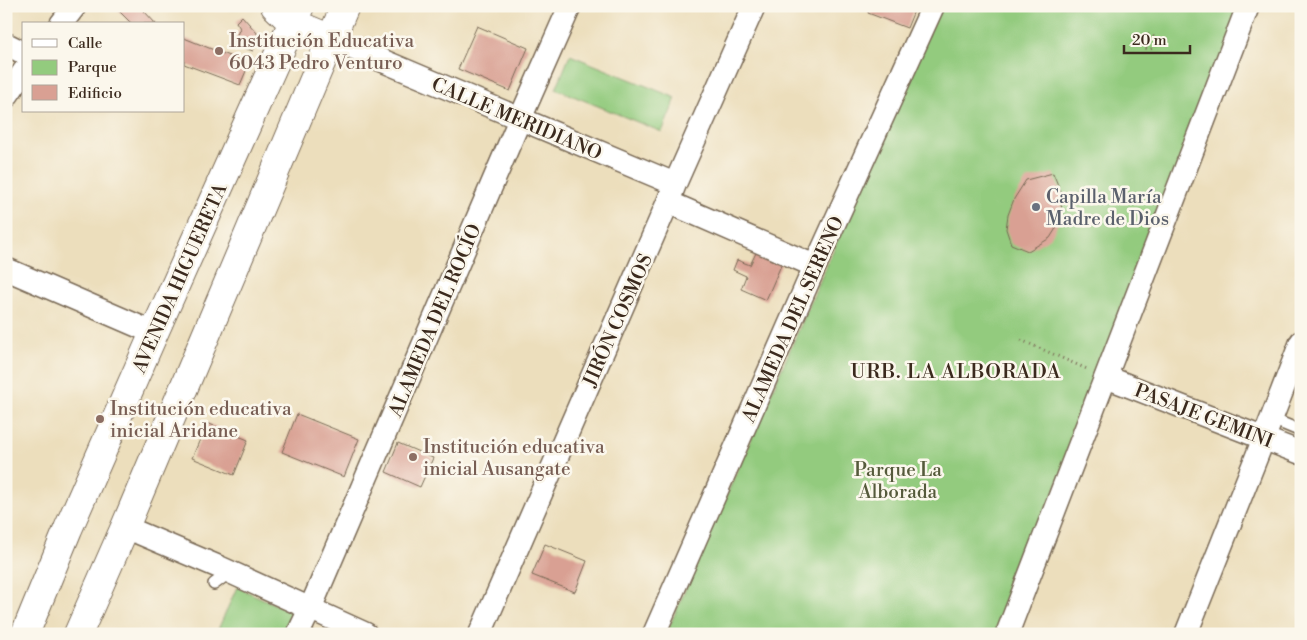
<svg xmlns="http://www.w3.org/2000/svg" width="1307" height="640" viewBox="0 0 1307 640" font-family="'Libre Bodoni',serif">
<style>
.green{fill:#93cb7e;stroke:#677a4e}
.building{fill:#d9a093}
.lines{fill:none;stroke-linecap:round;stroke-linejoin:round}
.lane-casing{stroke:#796955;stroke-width:14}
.street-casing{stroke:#796955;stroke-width:25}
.secondary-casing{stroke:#796955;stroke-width:30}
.path{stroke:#796955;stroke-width:3;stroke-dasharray:1 4;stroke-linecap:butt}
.lane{stroke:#fff;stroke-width:11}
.street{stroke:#fff;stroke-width:22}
.secondary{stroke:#fff;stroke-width:28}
.education-dot{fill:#8d6e63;stroke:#fbf7ec;stroke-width:2}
.worship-dot{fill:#6b7280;stroke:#fbf7ec;stroke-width:2}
.labels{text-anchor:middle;stroke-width:5;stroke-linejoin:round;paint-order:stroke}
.education-label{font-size:19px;fill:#785e54;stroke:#fbf7ec;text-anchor:start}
.street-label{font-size:19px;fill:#3b2a1e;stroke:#fbf7ec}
.worship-label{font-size:19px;fill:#5b616d;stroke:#fbf7ec;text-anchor:start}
.park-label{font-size:19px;fill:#555a3b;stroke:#fbf7ec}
.neighbourhood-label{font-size:20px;letter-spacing:1px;fill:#3b2a1e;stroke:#fbf7ec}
</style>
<rect width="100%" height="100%" fill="#fbf7ec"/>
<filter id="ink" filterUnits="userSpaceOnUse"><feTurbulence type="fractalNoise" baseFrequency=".02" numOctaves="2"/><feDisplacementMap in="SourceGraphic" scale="10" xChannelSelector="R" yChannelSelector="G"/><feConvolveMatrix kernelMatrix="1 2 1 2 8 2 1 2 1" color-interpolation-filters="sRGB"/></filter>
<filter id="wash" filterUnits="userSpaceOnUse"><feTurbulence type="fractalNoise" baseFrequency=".0096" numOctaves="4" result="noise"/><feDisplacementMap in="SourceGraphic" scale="20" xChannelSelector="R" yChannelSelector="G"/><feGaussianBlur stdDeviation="1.12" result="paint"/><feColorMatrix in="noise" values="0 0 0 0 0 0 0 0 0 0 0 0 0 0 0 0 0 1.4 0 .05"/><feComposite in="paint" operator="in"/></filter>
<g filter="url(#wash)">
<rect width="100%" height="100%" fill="#ecdebc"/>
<path class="green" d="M940 6H1243L999 634H666Z
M570 55 676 98 662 132 556 89Z
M237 587 292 612 282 634H216Z"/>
<g id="blocks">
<path class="building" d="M120 6H150L144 11 156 24H132L117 9Z
M870 6H916L907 28 868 13Z
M242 16 257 33 258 38 253 51 233 44 240 28 236 22Z
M477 26 528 48 510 91 458 69Z
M184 38 249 64 240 85 184 64Z
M1053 173 1062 195 1061 217 1055 230 1050 238 1028 251 1011 244 1006 229 1008 215 1014 199 1026 180Z
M756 253 782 263 766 300 741 289 746 276 733 270 737 260 750 265Z
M297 414 359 439 344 477 282 452Z
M207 423 248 440 234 475 192 458Z
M398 443 433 458 420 487 386 472Z
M545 544 587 561 575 592 532 575Z"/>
</g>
</g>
<g filter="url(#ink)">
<use href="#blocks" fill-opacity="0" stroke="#796955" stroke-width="1"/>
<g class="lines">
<defs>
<path id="lane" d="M1272 419 1301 431
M214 584 230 572"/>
<path id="street" d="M61 24 75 6
M331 39 675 184
M6 44 24 53
M6 97 24 71
M668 202 815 266
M6 269 154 333
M1106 377 1301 453
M125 527 219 567 366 634
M298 634 310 609 520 119 570 6
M480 634 668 202 675 184 754 6
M654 634 815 266 933 6
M1007 634 1248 6
M1186 634 1264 438 1301 342"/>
<path id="secondary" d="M275 6 293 23 331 39
M25 634 68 529 154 333 300 6
M78 634 125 527 345 6"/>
</defs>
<use href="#lane" class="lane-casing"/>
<use href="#street" class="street-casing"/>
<use href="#secondary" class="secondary-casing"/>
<path class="path" d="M1142 42a7 7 0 1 1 14 0a7 7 0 1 1-14 0Z
M1021 340 1087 369"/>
<use href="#lane" class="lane"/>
<use href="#street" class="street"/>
<use href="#secondary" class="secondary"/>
</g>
</g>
<g class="education-dot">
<circle cx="219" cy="51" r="5"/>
<circle cx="100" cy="419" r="5"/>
<circle cx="413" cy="457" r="5"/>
</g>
<circle class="worship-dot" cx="1036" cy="207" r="5"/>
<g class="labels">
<g class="education-label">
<text x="229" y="47">Institución Educativa<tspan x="229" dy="22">6043 Pedro Venturo</tspan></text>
<text x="110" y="415">Institución educativa<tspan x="110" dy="22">inicial Aridane</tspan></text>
<text x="423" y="453">Institución educativa<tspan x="423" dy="22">inicial Ausangate</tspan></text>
</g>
<g class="street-label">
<text transform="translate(517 118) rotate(23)" y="7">CALLE MERIDIANO</text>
<text transform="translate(179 278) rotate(-66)" y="7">AVENIDA HIGUERETA</text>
<text transform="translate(792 319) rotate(-66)" y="7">ALAMEDA DEL SERENO</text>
<text transform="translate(434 320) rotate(-67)" y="7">ALAMEDA DEL ROCÍO</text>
<text transform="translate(617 320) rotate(-66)" y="7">JIRÓN COSMOS</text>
<text transform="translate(1204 415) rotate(21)" y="7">PASAJE GEMINI</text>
</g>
<g class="worship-label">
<text x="1046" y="203">Capilla María<tspan x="1046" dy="22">Madre de Dios</tspan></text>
</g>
<g class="park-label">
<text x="898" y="476">Parque La<tspan x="898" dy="22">Alborada</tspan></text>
</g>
<g class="neighbourhood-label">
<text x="956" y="378">URB. LA ALBORADA</text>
</g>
</g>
<rect width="1307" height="640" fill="none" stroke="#fbf7ec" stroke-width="25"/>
<rect x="22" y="22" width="162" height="90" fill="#fbf7ec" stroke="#aea59a"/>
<rect x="32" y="39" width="25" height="8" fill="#ffffff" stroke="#aea59a"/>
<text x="68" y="48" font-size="15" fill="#3b2a1e">Calle</text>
<rect x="32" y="60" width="25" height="15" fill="#93cb7e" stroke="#aea59a"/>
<text x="68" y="72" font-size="15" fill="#3b2a1e">Parque</text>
<rect x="32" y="85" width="25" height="15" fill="#d9a093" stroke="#aea59a"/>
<text x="68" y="98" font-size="15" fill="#3b2a1e">Edificio</text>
<path d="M1124 45v8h66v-8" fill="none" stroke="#3b2a1e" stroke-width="2.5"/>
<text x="1132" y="45" font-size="15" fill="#3b2a1e" stroke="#fbf7ec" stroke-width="4" paint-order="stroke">20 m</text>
</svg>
